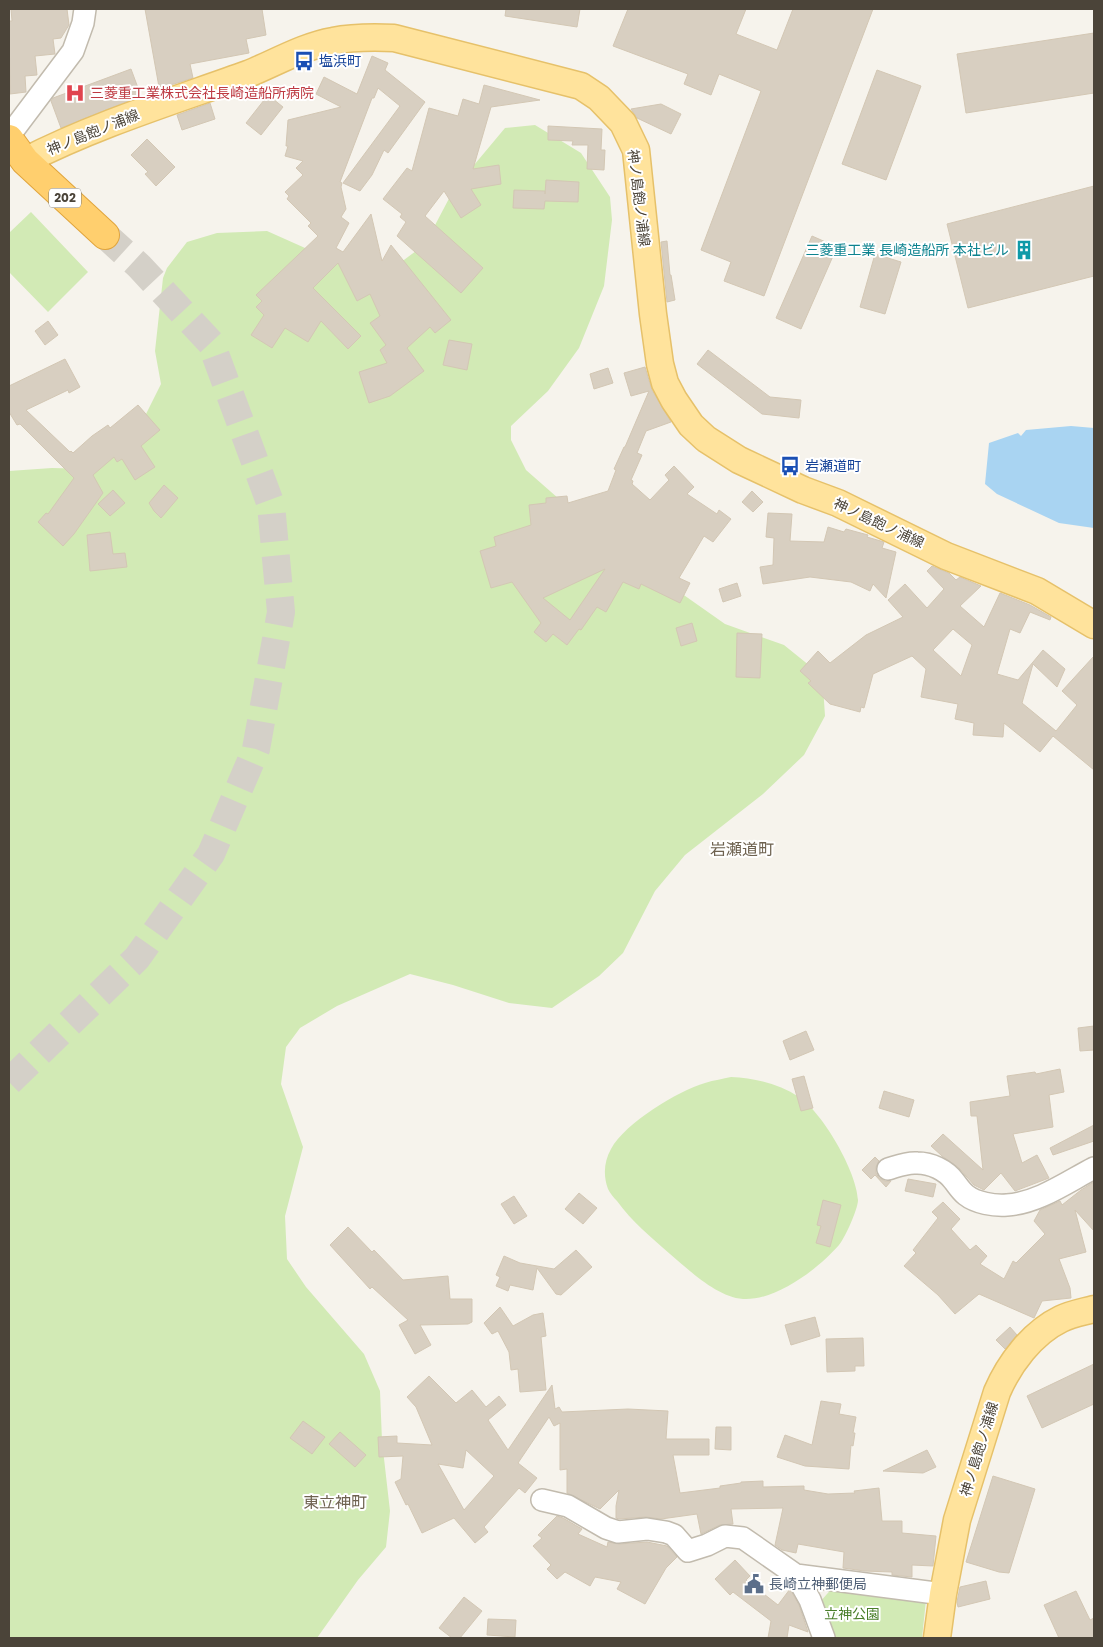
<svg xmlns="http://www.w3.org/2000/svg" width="1103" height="1647" viewBox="0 0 1103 1647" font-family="Poppins,'Noto Sans JP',sans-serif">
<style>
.green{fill:#d2eab5}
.water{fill:#a9d4f2}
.building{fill:#d8cfc1;stroke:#d3c7b4;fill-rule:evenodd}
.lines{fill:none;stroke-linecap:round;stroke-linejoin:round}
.highway-tunnel{stroke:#d4d0c8;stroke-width:28;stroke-dasharray:28 14;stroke-linecap:butt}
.minor-casing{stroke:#c2bbae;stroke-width:24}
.major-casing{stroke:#e6c16a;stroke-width:29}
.highway-casing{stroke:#e0a43c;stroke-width:30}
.minor{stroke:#fff;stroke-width:21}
.major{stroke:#ffe39c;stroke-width:26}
.highway{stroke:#ffcf6e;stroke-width:28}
.labels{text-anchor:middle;stroke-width:4;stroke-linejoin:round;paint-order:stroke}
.shield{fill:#fff;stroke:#817c74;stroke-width:1}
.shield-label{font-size:12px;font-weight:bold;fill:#4b4439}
.transit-label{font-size:14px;fill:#164399;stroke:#fff;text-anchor:start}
.health-label{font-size:14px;fill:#be3a42;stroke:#fff;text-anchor:start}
.street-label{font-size:14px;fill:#4b4439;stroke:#fff}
.culture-label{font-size:14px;fill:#0d838f;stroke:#fff;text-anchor:end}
.service-label{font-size:14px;fill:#4e5e75;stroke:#fff;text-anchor:start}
.park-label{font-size:14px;fill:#4a7f2a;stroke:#fff}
.quarter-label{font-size:16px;fill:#6e6250;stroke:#fff}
</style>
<rect width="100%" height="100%" fill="#f6f3ec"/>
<path class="green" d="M535 125 581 153 610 197 612 220 604 286 579 348 548 391 511 426V440L526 470 607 541 725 624 784 645 810 666 823 686 825 716 804 755 763 794 685 855 655 891 623 953 599 976 552 1008 509 1003 453 985 410 974 337 1006 300 1028 286 1047 281 1084 303 1147 285 1216 287 1259 306 1287 364 1354 380 1391 382 1441 390 1511 386 1547 358 1580 317 1638H9V471L52 468 92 469 136 434 161 384 155 351 163 278 167 268 187 242 217 233 267 231 323 256 385 274 416 251 433 229 454 189 505 128Z
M31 212 88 272 48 312 9 272V233Z
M731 1077C755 1078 779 1084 799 1097 823 1113 857 1172 858 1200 858 1209 845 1238 839 1245 818 1269 776 1301 743 1299 717 1297 690 1271 670 1254 651 1237 632 1222 617 1201 614 1198 610 1193 608 1189 603 1176 604 1161 611 1149 625 1123 678 1091 705 1083 714 1080 723 1079 731 1077Z
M834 1586 926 1600 922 1638H832L820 1602Z"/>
<path class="water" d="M1071 426 1094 428V528L1059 523 997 494 985 484 989 443 1018 433 1021 436 1026 430Z"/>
<path class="building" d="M11 9H67L69 25 61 38 53 39 55 54 35 56 37 75 25 76 26 92 10 94 9 21H12Z
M145 9H262L266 35 246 39 249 53 190 64 193 78 174 84 159 87Z
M506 9H580L577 27 505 16Z
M628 9H746L736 34 777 50 793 9H873L764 296 724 281 731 262 701 250 761 91 719 74 711 95 684 84 688 74 613 46Z
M1094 33V93L966 113 957 54Z
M372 56 388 63 385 70 425 102 388 153 384 150 372 175 360 191 343 183 400 106 378 88 374 98H372L340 182 342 183 341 187 346 209 341 217 349 223 336 248 343 252 371 214 382 261 391 245 451 320 435 333 430 327 407 348 424 371 390 396 369 403 359 372 387 363 380 350 386 345 370 323 380 316 370 294 357 301 338 263 313 288 361 336 348 349 321 321 308 342 285 328 272 348 251 335 264 315 256 307 262 301 256 295 318 236 308 226 311 223 287 199 289 196 285 192 303 175 296 168 303 161 285 156 288 146H286L288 120 341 107 316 94 324 77 357 94Z
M131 69 141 96 61 128 51 101 53 98Z
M877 70 921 86 886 180 842 164Z
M484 85 540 100 491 107 473 169 499 165 501 184 471 189 481 205 461 218 444 191 425 216 483 268 461 293 397 236 406 222 400 217 402 214 383 199 407 168 412 171 429 108 458 116 463 99 479 104Z
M268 95 283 107 261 135 246 123Z
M210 103 215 119 182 130 177 115Z
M661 104 681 114 671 134 637 118 631 109Z
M548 126 602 129 601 150H605L604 170 587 169 588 145H572L573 141 548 140Z
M147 139 175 167 156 186 145 174 148 172 131 155Z
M546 180 579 182 578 202 545 201 544 209 513 208 514 190 545 191V194Z
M1094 186V276L968 308 947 224Z
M812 236 837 247 801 329 776 318Z
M667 241 670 275H671L675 300 667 302 661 242Z
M875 254 901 262 885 314 860 307Z
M48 321 58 335 45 345 35 331Z
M449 340 472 344 467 370 443 365Z
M708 350 770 397 801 400 799 418 762 414 697 364Z
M65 359 80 387 69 393 68 390 26 410 70 452 71 451 73 453 92 436 108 425 110 428 138 405 160 430 141 446 155 467 135 480 122 459 117 462 114 457 93 475 103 493 74 534 63 546 38 522 46 513 48 514 74 478 20 424 17 425 9 412V386Z
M645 367 652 390 671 422 646 431 637 453 642 455 631 480 633 481 632 484 650 500 669 480 665 475 674 466 694 487 687 494 717 514 719 510 731 519 713 542 704 536 679 578 690 583 680 603 641 584 639 589 623 582 606 612 597 607 581 630 579 629 567 645 553 634 546 642 534 632 541 623 512 582 491 588 480 551 496 546 494 537 531 525 529 505 546 503V498L567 496 568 503 608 491 616 470 614 469 624 447H625L649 391 631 396 624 373ZM605 569 570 620 543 598Z
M608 368 613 383 594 389 590 374Z
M164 485 178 498 161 518 154 511 149 503Z
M113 490 125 503 110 516 98 504Z
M752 491 763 502 753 512 742 502Z
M768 513 792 514 790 541 824 542 828 527 844 532 846 529 868 535 867 537 884 542 882 548 896 552 886 598 873 584 870 591 851 582 810 577 763 584 760 567 773 565 774 538 766 537Z
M110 532 113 554 125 553 127 567 90 571 87 535Z
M932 566 949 573 956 580 960 577 981 586 960 606 984 627 1000 593 1030 605 1051 617 1050 620 1030 612 1020 633 1010 629 997 674 1018 680 1043 650 1065 669 1057 687 1033 664 1022 703 1056 731 1077 705 1062 691 1094 656V770L1053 736 1040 752 1004 723 1003 737 973 735 974 723 955 719 958 704 921 697 926 669 912 656 873 674 864 708 861 707 860 712 830 704 808 683 811 681 800 671 818 651 830 663 866 635 903 617 888 600 905 584 927 608 944 589 927 571ZM953 629 972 645 961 676 933 650Z
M737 583 741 596 723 602 719 589Z
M692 623 697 641 681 646 676 628Z
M737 633 762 634 760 678 736 677Z
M1094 1026V1050L1080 1051 1078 1028Z
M806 1031 814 1050 790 1060 783 1041Z
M1060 1069 1064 1092 1049 1095 1053 1127 1013 1134 1022 1163 1037 1155 1049 1178 1015 1191 1001 1173 984 1190 974 1185 959 1168 942 1156 931 1146 943 1134 983 1170 977 1116H971L970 1102 1010 1096 1007 1076 1035 1072 1036 1074Z
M804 1076 813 1108 801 1111 792 1079Z
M884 1091 914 1100 909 1117 879 1108Z
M1094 1125V1141L1053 1155 1050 1148Z
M875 1157 879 1161 876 1167V1173L879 1178 885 1181H891L886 1187 875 1175 871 1179 862 1170Z
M908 1179 936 1184 933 1197 905 1191Z
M1094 1182V1231L1075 1210 1086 1252 1059 1259 1070 1288 1071 1298 1042 1301 1034 1318 979 1294 955 1314 938 1295 904 1266 916 1253 913 1250 938 1218 932 1212 943 1202 960 1219 951 1229 970 1250 976 1245 987 1256 980 1264 1004 1279 1013 1261 1016 1263 1045 1234 1034 1221 1040 1210 1060 1201 1062 1205 1081 1190Z
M579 1193 597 1208 583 1224 565 1209Z
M514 1196 527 1216 514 1224 501 1204Z
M823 1200 841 1205 830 1247 816 1243 821 1226 817 1225Z
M348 1227 372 1252 374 1250 403 1280 448 1276 450 1299H472V1322L468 1324 420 1325 431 1345 415 1354 399 1325 408 1320 372 1287 370 1289 330 1245Z
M576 1250 592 1267 561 1295 556 1294 537 1268 533 1290 510 1285 508 1291 496 1286 500 1277 496 1275 504 1256 520 1263 554 1269Z
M500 1307 513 1326 533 1315 543 1313 546 1336 541 1337 546 1390 520 1392 518 1369 511 1370 509 1352 498 1331 492 1334 484 1323Z
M815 1317 820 1336 791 1345 785 1325Z
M1010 1327 1017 1335 1005 1349 996 1340Z
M863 1338 864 1366H855V1371L827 1372 826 1339Z
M1094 1364V1404L1042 1428 1027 1396Z
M429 1376 456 1403 472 1390 486 1407 499 1396 506 1405 488 1420 508 1450 552 1385 555 1409 559 1407 562 1412 628 1409 668 1411 666 1439H709V1455H673L680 1493 720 1488V1486L741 1483V1482L763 1481V1487L804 1486V1490L828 1494 855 1493 854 1491 879 1488 882 1521H902V1533L936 1536 933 1566 912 1565V1577L892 1575V1572L864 1571 843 1568 844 1552 798 1544 796 1553 782 1550 775 1545 783 1508 731 1509 733 1524 720 1525 701 1534 697 1514 661 1519 646 1517 619 1519 616 1518V1506L619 1490 600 1509 567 1493V1469L560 1470V1423L554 1426 549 1417 518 1463 537 1478 525 1493 519 1488 484 1527 488 1532 475 1543 454 1518 422 1533 408 1504 406 1505 395 1482 401 1479 403 1456 379 1457 378 1437 397 1436V1443L432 1445 416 1407 407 1397ZM466 1450 494 1476 464 1510 438 1464 463 1468Z
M821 1401 841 1404 839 1414 856 1417 853 1433H855L853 1446 851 1445 849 1469 805 1466 777 1457 785 1435 812 1445Z
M303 1421 325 1437 312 1454 290 1438Z
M716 1427H731V1450L715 1449Z
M340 1432 366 1455 355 1467 329 1444Z
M927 1450 936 1467 923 1473 883 1471Z
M993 1476 1035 1489 1009 1573 999 1572 966 1562Z
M557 1516 563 1518 582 1529 578 1534 607 1547 608 1542 619 1544 647 1542 667 1546 677 1557 666 1568 645 1604 617 1589 621 1582 595 1577 590 1586 565 1572 557 1579 547 1569 551 1565 533 1546 542 1538 538 1535Z
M735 1560 750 1576 746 1580 778 1605 790 1589 799 1605 808 1632 789 1625 787 1638H768L771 1621 733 1592 730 1595 715 1579Z
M986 1581 990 1599 958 1607 957 1602 960 1587Z
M1076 1591 1090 1620 1094 1618V1638H1059L1044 1605Z
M464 1597 482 1611 460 1638H452L439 1628Z
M488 1619 516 1620 515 1637 487 1635Z"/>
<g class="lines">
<path class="highway-tunnel" d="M9 1082 137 958 211 854 256 749 281 612 271 505 211 343 139 266 105 235"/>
<defs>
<path id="minor" d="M9 136 73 51 83 23 85 9
M888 1169C898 1166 907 1162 917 1163 931 1163 946 1170 954 1181 958 1186 961 1191 966 1195 976 1203 994 1206 1007 1205 1038 1203 1067 1182 1094 1168
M542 1500 568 1506 606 1528 618 1532 647 1529 666 1532 674 1535 688 1551 707 1545 725 1536 743 1538 796 1575 943 1594
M796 1575 810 1600 824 1638"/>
<path id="major" d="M25 161C95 125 173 101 248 74 275 63 304 46 333 41 353 37 373 37 394 38L581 86 599 98 623 123 636 150 653 314 660 364 665 383 674 400 691 425 706 439 739 460 803 490 838 503 946 556 1037 591 1094 625
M937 1638 943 1594 957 1520 997 1392C1009 1364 1032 1333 1061 1319 1071 1314 1083 1312 1094 1309"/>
<path id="highway" d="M9 139 25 161 105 235"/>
</defs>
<use href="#minor" class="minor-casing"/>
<use href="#major" class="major-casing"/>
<use href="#highway" class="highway-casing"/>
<use href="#minor" class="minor"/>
<use href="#major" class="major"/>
<use href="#highway" class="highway"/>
</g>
<defs>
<symbol id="bus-bare" viewBox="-9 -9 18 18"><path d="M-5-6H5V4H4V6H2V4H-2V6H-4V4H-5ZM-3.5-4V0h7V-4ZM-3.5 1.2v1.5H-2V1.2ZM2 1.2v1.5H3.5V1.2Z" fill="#1a4fb4" stroke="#fff" stroke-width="2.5" paint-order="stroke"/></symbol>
<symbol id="hospital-bare" viewBox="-9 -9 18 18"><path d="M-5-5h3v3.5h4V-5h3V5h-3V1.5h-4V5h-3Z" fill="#e0444e" stroke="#fff" stroke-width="2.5" paint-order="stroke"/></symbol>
<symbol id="building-bare" viewBox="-9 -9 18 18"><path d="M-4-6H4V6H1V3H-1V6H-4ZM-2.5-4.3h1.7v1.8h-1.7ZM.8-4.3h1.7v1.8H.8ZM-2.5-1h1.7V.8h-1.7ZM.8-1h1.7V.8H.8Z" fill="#0f9aa8" stroke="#fff" stroke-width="2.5" paint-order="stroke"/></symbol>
<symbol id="civic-bare" viewBox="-9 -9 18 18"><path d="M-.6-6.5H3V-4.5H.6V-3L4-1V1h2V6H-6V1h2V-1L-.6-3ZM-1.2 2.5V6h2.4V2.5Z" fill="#5c6f8a" stroke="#fff" stroke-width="2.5" paint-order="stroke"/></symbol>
</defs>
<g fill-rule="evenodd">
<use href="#bus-bare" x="290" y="47" width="28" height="28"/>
<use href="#hospital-bare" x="61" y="79" width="28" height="28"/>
<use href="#building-bare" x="1010" y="236" width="28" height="28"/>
<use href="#bus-bare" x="776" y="452" width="28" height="28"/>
<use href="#civic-bare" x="740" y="1570" width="28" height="28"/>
</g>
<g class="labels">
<rect class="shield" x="49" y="188.5" width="32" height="19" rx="4"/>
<g class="shield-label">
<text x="65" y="202">202</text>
</g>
<g class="transit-label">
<text x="319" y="66">塩浜町</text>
<text x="805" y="471">岩瀬道町</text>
</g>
<g class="health-label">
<text x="90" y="98">三菱重工業株式会社長崎造船所病院</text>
</g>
<g class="street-label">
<text transform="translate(93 132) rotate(-22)" y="5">神ノ島飽ノ浦線</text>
<text transform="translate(639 198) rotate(83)" y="5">神ノ島飽ノ浦線</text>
<text transform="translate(879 523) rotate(25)" y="5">神ノ島飽ノ浦線</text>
<text transform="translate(979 1449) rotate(-73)" y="5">神ノ島飽ノ浦線</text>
</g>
<g class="culture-label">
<text x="1009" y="255">三菱重工業 長崎造船所 本社ビル</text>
</g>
<g class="service-label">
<text x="769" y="1589">長崎立神郵便局</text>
</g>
<g class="park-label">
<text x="852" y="1619">立神公園</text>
</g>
<g class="quarter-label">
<text x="742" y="855">岩瀬道町</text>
<text x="335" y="1508">東立神町</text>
</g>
</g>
<rect width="1103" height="1647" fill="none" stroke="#4b4439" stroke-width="20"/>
</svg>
